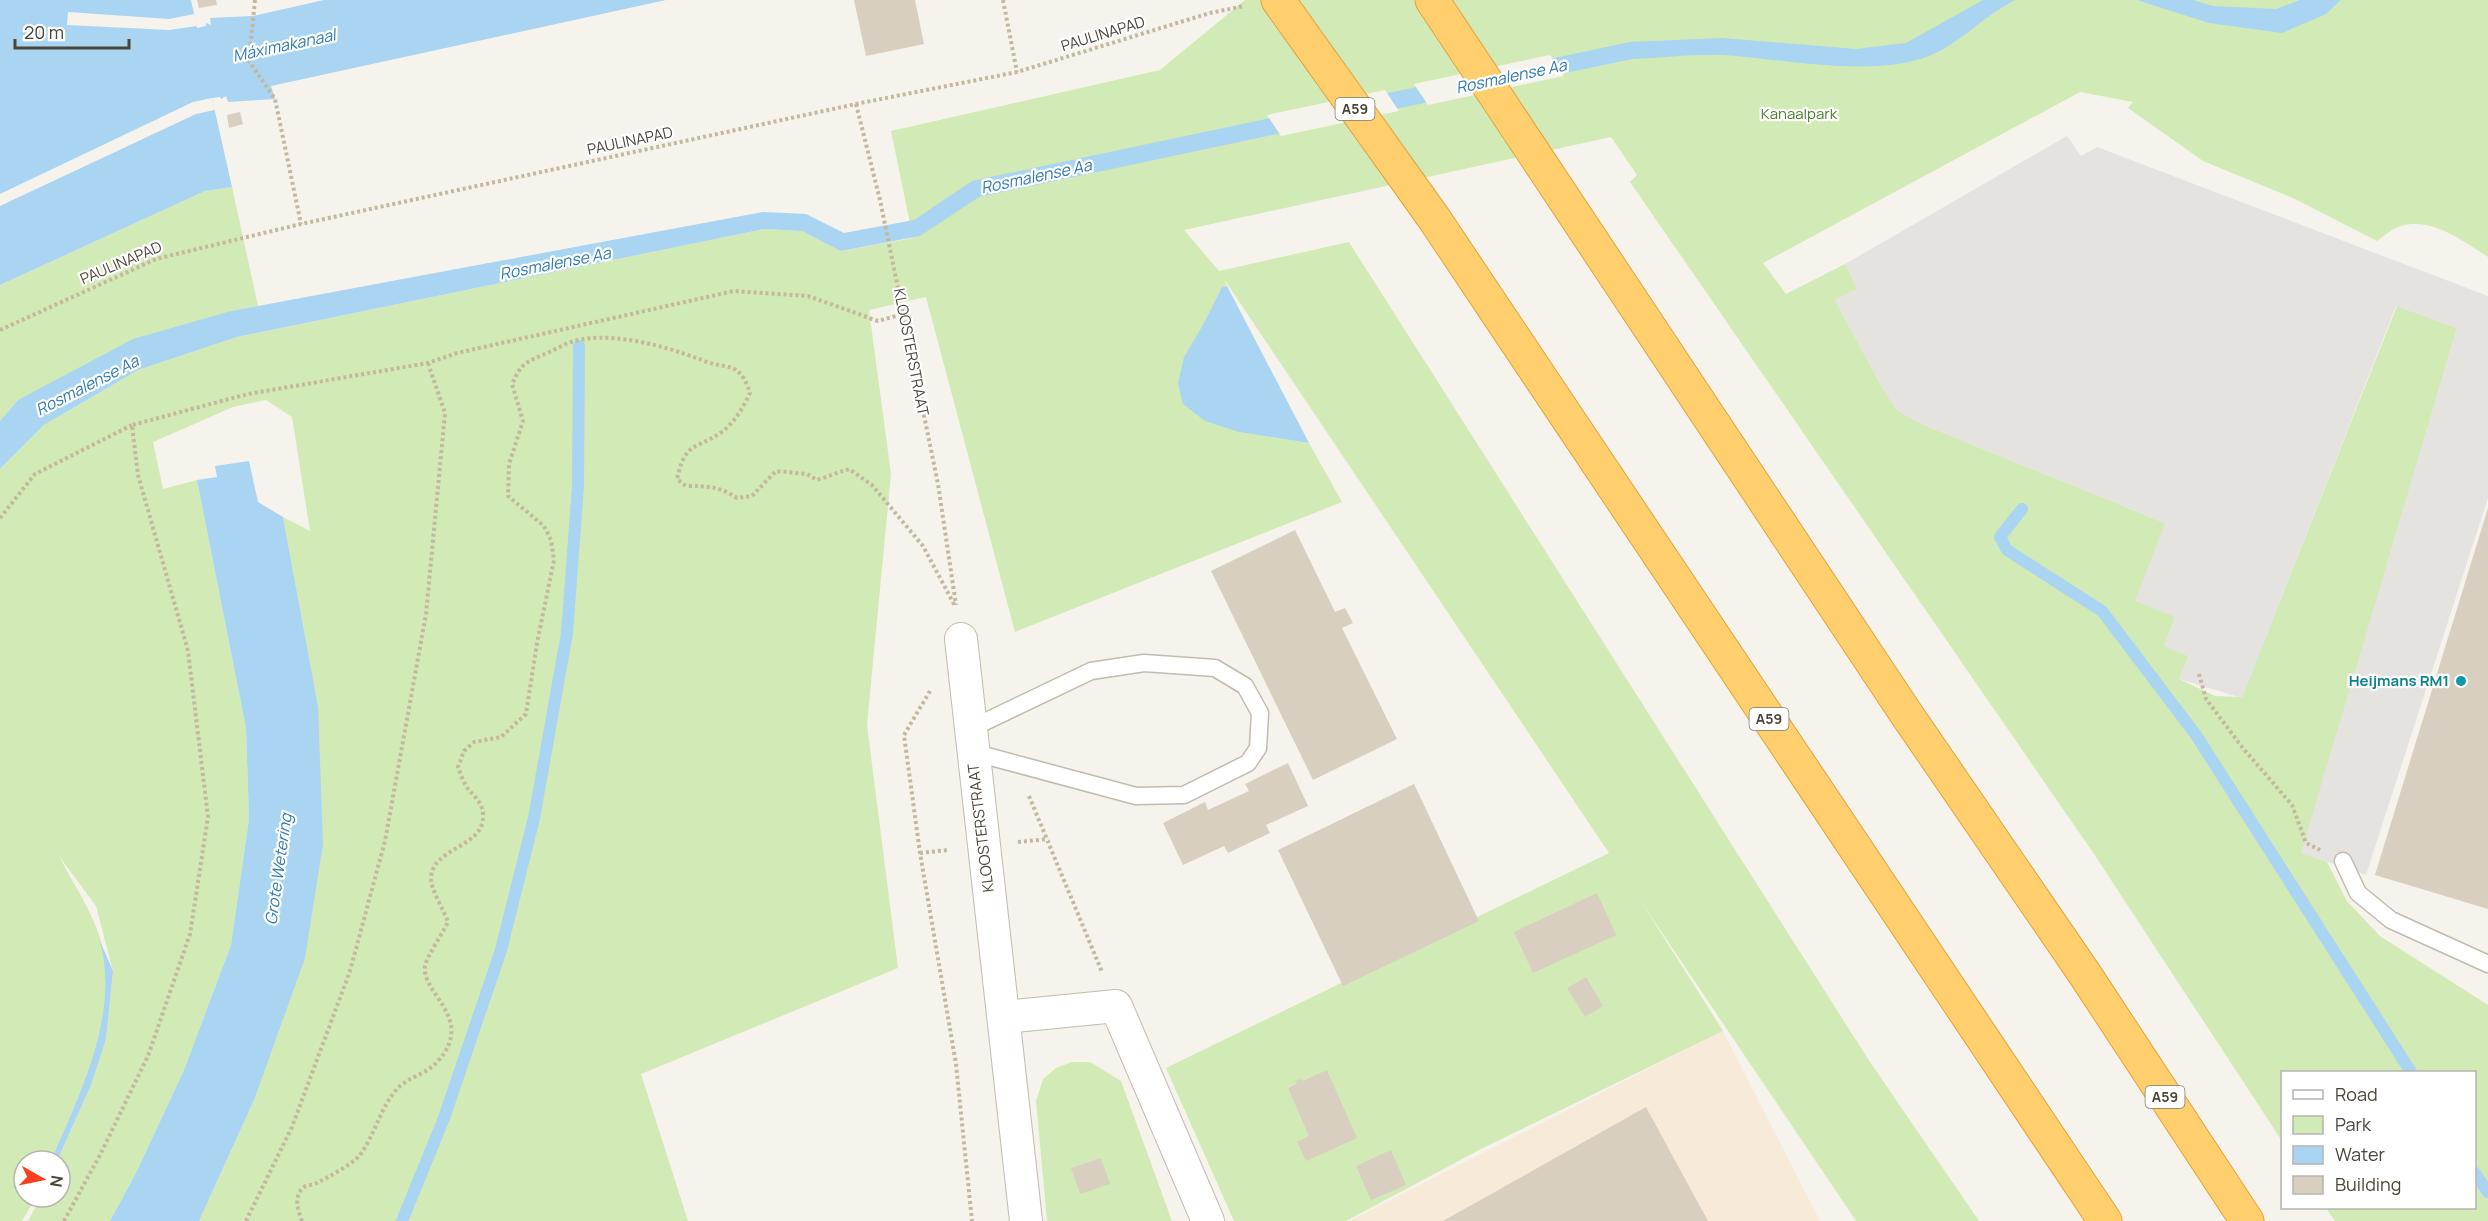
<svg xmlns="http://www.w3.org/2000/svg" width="2488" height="1221" viewBox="0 0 2488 1221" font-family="Manrope,sans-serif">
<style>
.commercial{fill:#f7ead8}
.green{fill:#d2eab5}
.parking{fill:#e5e3e0}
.water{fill:#a9d4f2}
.pier{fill:#f6f3ec}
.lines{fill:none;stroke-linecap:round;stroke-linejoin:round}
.stream{stroke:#a9d4f2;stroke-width:12}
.building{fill:#d8cfc1}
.service-casing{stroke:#c2bbae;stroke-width:19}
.minor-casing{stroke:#c2bbae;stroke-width:34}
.motorway-casing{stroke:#e0a43c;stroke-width:35}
.path{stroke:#c4b79f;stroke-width:4;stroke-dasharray:3 3;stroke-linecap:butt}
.service{stroke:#fff;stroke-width:16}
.minor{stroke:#fff;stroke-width:32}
.motorway{stroke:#ffcf6e;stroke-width:33}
.culture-dot{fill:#0f9aa8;stroke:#fff;stroke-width:2}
.labels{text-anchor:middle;stroke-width:4.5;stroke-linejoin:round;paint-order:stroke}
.shield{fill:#fff;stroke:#817c74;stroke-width:1.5}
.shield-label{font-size:14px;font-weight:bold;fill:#4b4439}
.street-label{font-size:15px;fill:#4b4439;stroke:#fff}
.park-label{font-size:15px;fill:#4a7f2a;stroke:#fff}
.culture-label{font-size:15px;font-weight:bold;fill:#0d838f;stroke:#fff;text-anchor:end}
.water-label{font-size:16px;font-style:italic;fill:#2e7ab2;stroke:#fff}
</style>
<rect width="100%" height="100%" fill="#f6f3ec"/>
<path class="commercial" d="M1723 1031 1820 1221H1349Z"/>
<path class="green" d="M1245 0H2488V257C2463 241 2432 217 2401 226 2393 228 2384 236 2377 241L2295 199 2203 161 2128 108 2133 102 2080 92 1763 263 1786 294 1845 264 1858 289 1835 300 1883 389 1898 411 1922 424 2165 523 2175 617 2165 646 2189 656 2179 679 2215 696 2242 697 2397 306 2457 328 2302 853 2327 862 2347 901 2380 936 2488 1005V1221H2335L2326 1208H2474V1072H2282V1141L2094 854 1630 182 1637 175 1611 137 1184 230 1219 271 1349 242 1868 1059 1979 1221H1856L1642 903 1723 1031 1481 1149 1346 1221H1234L1166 1068 1609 853 1224 279 1227 286 1222 287 1204 324 1184 357 1239 432 1309 443 1342 502 1015 632 926 297 869 310 891 474 867 725 898 968 641 1074 688 1221H199L254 1100 318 706 283 517 310 531 292 417 266 400 233 407 153 442 163 489 197 480 246 728 249 819 231 945 184 1070 136 1173 110 1221H28L41 1197H60V1161H57L91 1085 106 1039 113 971 96 906 59 856C73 884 93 911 101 942 120 1017 79 1094 51 1161H24V1197H36L22 1221H0V469L44 425 138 370 237 337 764 229 802 231 842 251 913 238 891 131 1160 70Z
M232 187 258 306 231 311 18 400 0 421V285L205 191Z
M1072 1062H1090L1121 1081 1172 1221H1047L1036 1101 1043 1079 1056 1068Z"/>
<path class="parking" d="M2067 136 2081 156 2097 147 2488 296V498L2366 875 2301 853 2457 328 2396 306 2242 698 2179 679 2188 656 2164 646 2175 617 2135 601 2165 523 1922 424 1898 411 1883 389 1835 300 1857 289 1845 264Z"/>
<path class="water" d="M0 0H191L197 28 206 26V23L211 25 210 18 253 16 324 0H666L271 86 275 99 228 102 226 96 221 99 220 97 212 98 232 187 205 191 0 285Z
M1983 0H2015C1987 14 1966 37 1940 51 1883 81 1786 59 1723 55 1693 54 1662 58 1632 59L979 197 920 236 841 251 802 231 764 229 237 337 138 370 44 425 0 469V421L18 400 133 339 231 311 763 212 806 214 844 233 914 220 972 181 1630 42 1722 38 1856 49 1906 43Z
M2137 0H2193L2213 6 2276 9 2300 0H2341L2326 14 2282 33 2209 23Z
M1227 286 1309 443 1239 432 1205 421 1183 404 1178 384 1184 357 1204 323 1222 287Z
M249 461 258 502 283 517 318 706 323 844 305 958 254 1100 199 1221H110L136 1173 184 1070 231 945 249 819 246 728 197 480 217 477 215 466Z
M100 941 113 971 106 1039 91 1085 57 1161H51C75 1104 109 1037 105 973 105 963 102 952 100 941Z"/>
<path class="pier" d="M68 12 169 19 194 14 197 26 169 30 67 25Z
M1550 55 1564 76 1428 105 1414 84Z
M1385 90 1399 111 1281 136 1267 115Z
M212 98 215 110 196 114 0 206V194L193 102Z"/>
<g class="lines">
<path class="stream" d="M2022 509 2000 537 2007 550 2102 611 2196 735 2411 1072
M2474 1172 2488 1192
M402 1221 444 1118 501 950 534 818 567 633 578 486 579 346"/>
</g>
<path class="building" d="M197 0H216L217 5 199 8Z
M854 0H915L924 44 866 56Z
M240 112 243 124 229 128 227 115Z
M2488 508V909L2375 875Z
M1295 530 1335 612 1345 608 1353 623 1342 628 1397 739 1313 780 1211 571Z
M1288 763 1308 806 1266 825 1270 833 1228 853 1224 846 1183 865 1163 823 1205 802 1208 810 1249 791 1245 784Z
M1414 784 1479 921 1343 986 1278 850Z
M1597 893 1616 935 1533 973 1514 932Z
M1586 977 1603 1006 1585 1017 1567 988Z
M1327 1070 1357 1138 1306 1161 1297 1142 1309 1136 1288 1088 1297 1084 1295 1081 1302 1079 1303 1081Z
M1646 1107 1708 1221H1443Z
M1391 1150 1406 1185 1371 1200 1356 1166Z
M1101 1158 1110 1184 1080 1194 1071 1168Z"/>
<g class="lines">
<defs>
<path id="service" d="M970 729 1091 671 1144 663 1215 668 1245 686 1260 713 1258 748 1248 763 1184 795 1136 796 972 752
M2343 861 2358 893 2391 920 2488 964"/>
<path id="minor" d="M961 639 1026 1221
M1005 1017 1116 1006 1208 1221"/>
<path id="motorway" d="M1278 0 1433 217 2105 1221
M1432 0 1905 712 2084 973 2247 1221"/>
</defs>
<use href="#service" class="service-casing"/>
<use href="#minor" class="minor-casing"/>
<use href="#motorway" class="motorway-casing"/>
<path class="path" d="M255 0 249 61 275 99 301 224
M1003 0 1017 72
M856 104 880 200 938 484 956 605
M0 330 156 259 301 224 856 104 1017 72 1210 13 1244 6
M0 518 35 474 132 425
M2199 674 2206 699 2242 747 2292 805 2306 843 2320 850
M930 691 904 735 920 853 956 1064 972 1221
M1029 796 1102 972
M1018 842 1048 839
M920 853 948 850
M64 1221 100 1155 148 1056 190 934 208 817 188 651 138 475 132 425 248 394 428 363 457 353 734 291 808 296 878 321 903 314
M246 1221 292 1127 350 971 385 841 426 614 445 413 428 363
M302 1221C298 1211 293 1196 304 1187 307 1185 313 1185 317 1183 327 1178 352 1164 359 1156 375 1136 380 1107 397 1089 408 1077 427 1074 438 1061 476 1018 421 994 425 966 427 956 443 933 448 922 444 911 431 889 431 879 431 847 485 848 483 815 483 801 471 795 465 784 462 779 460 772 458 767L464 751 474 742 501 737 526 714 537 643 554 560 551 540 544 526 508 496 509 464 523 421 512 384C522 362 525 363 547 353 554 350 561 346 568 343 606 329 665 346 702 360 728 371 739 359 750 393 744 406 735 422 723 431 696 451 686 439 677 479L686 486C707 486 719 486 737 498L752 496 776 471 807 474 817 480 849 469 872 485 923 546 955 606"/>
<use href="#service" class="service"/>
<use href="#minor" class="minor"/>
<use href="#motorway" class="motorway"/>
</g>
<circle class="culture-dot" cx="2461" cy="681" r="6"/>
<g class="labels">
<g class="shield">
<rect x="1335.5" y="98" width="39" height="22" rx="4.5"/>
<rect x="1749.5" y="708" width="39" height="22" rx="4.5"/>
<rect x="2145.5" y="1086" width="39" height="22" rx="4.5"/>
</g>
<g class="shield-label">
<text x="1355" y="114">A59</text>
<text x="1769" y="724">A59</text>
<text x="2165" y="1102">A59</text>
</g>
<g class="street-label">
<text transform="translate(1103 34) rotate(-17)" y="5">PAULINAPAD</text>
<text transform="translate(630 141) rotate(-12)" y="5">PAULINAPAD</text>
<text transform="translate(121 263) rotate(-23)" y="5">PAULINAPAD</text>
<text transform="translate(911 352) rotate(79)" y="5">KLOOSTERSTRAAT</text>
<text transform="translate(981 828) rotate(-97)" y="5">KLOOSTERSTRAAT</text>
</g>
<g class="park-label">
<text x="1799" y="119">Kanaalpark</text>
</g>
<g class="culture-label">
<text x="2449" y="686">Heijmans RM1</text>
</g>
<g class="water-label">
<text transform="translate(284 45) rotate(-12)" y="6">Máximakanaal</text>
<text transform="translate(1511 76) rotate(-12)" y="6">Rosmalense Aa</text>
<text transform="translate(1036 176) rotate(-12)" y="6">Rosmalense Aa</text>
<text transform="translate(555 263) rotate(-11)" y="6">Rosmalense Aa</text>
<text transform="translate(87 385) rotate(-27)" y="6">Rosmalense Aa</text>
<text transform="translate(278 869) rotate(-82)" y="6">Grote Wetering</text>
</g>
</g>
<rect x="2281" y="1071" width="195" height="138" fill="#ffffff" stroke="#b7b4b0" stroke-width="1.5"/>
<rect x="2293" y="1090" width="30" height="9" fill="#ffffff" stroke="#b7b4b0" stroke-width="1.5"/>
<text x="2335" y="1101" font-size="18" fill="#4b4439">Road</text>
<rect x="2293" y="1116" width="30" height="18" fill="#d2eab5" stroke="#b7b4b0" stroke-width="1.5"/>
<text x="2335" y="1131" font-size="18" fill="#4b4439">Park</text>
<rect x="2293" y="1146" width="30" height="18" fill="#a9d4f2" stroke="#b7b4b0" stroke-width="1.5"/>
<text x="2335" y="1161" font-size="18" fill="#4b4439">Water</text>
<rect x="2293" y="1176" width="30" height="18" fill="#d8cfc1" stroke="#b7b4b0" stroke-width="1.5"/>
<text x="2335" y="1191" font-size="18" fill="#4b4439">Building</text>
<g transform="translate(42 1179) rotate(99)"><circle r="28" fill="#ffffff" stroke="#b7b4b0" stroke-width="1.5"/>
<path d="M0-4.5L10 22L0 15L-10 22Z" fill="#fc3f1d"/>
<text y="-9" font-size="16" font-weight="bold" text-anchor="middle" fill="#4b4439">N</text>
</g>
<path d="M15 39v9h114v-9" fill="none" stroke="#4b4439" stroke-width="3"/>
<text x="24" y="39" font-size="18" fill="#4b4439" stroke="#ffffff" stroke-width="4.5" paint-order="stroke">20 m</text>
</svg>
